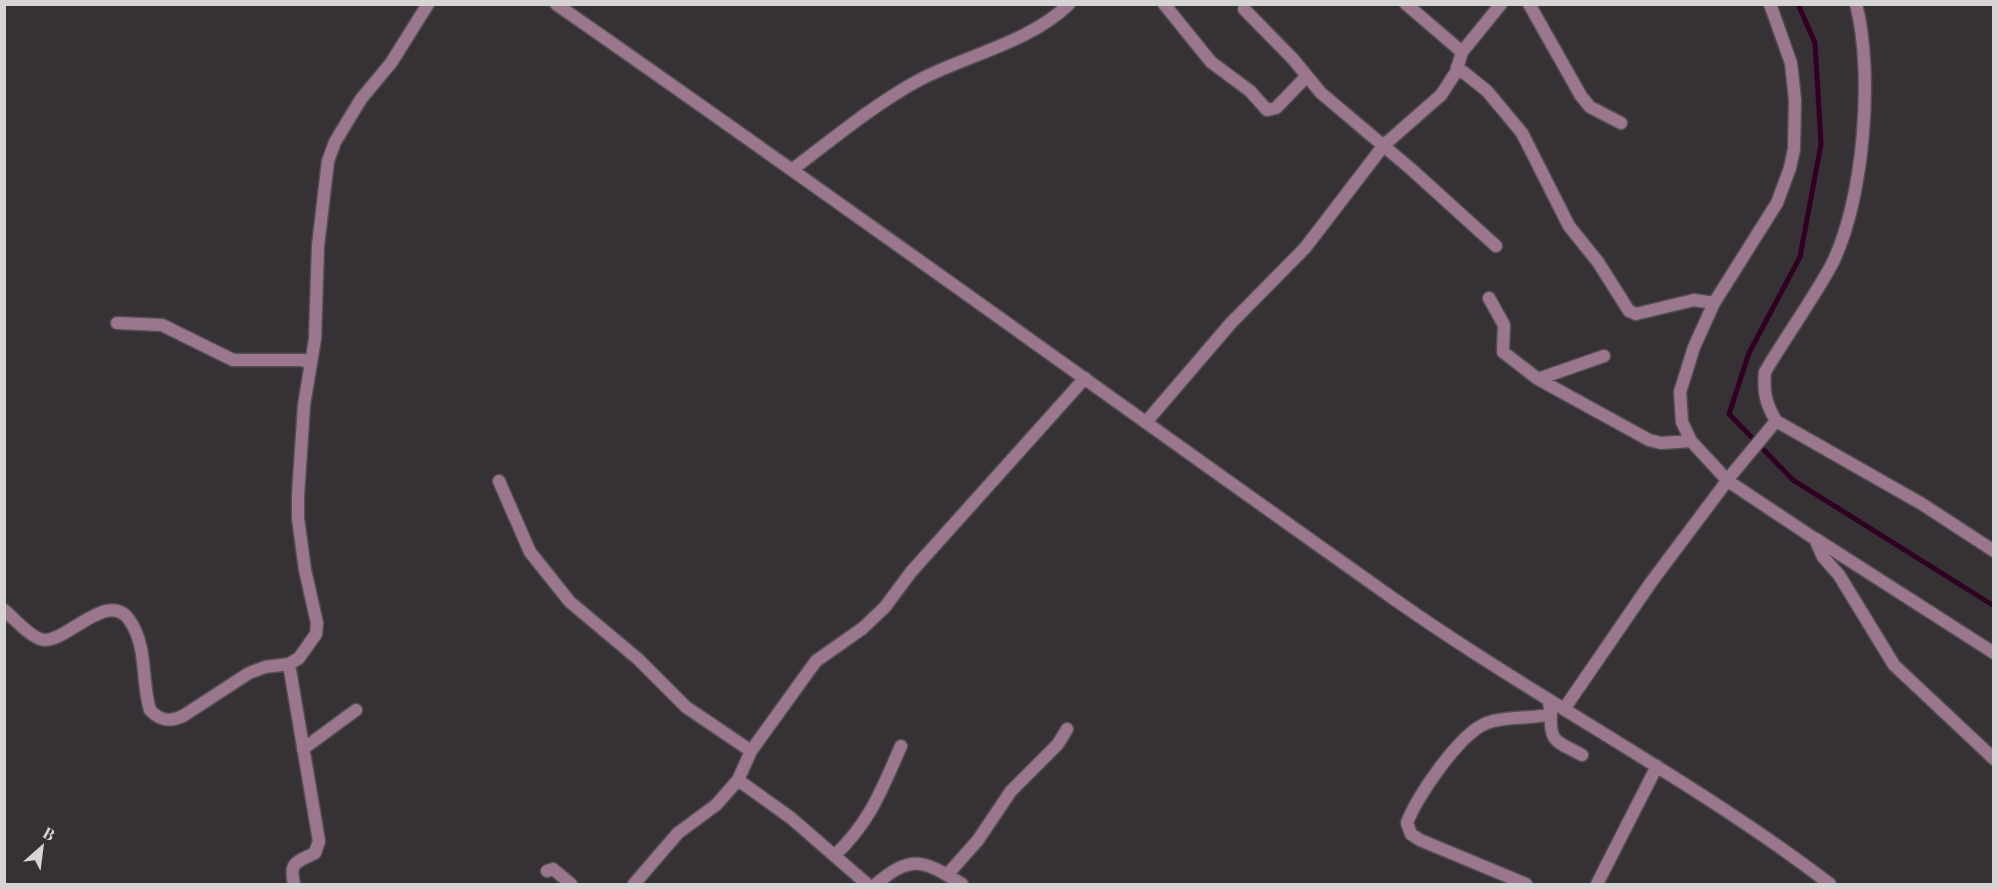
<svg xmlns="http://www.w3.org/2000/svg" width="1998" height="889" viewBox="0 0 1998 889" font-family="'Playfair Display',serif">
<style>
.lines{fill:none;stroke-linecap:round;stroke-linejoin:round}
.stream{stroke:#2f0021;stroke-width:5}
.minor-casing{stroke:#534e51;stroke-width:15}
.minor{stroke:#9a778c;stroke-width:12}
</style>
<rect width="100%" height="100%" fill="#363134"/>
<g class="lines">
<path class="stream" d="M1798 4 1815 43 1821 144 1800 257 1749 353 1729 414 1793 480 1994 606"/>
<defs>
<path id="minor" d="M556 4C838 200 1114 401 1394 599 1536 699 1692 779 1830 884
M1164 4 1211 62 1250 91 1267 110 1276 108 1306 77
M1406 4 1462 52
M1529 4 1581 96 1590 107 1621 123
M1770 4 1791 63 1795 100 1794 149 1790 168 1777 203 1714 303 1694 347 1680 392 1682 422 1691 441 1728 481 1815 539 1823 557 1839 575 1894 665 1994 759
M1856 4C1874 73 1864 200 1832 264 1812 301 1786 336 1765 372 1763 392 1766 404 1776 421L1922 504 1994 551
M1244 9 1293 59 1321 93 1411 169 1496 246
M1457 67 1487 91 1522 133 1569 226 1598 262 1629 311 1636 314 1694 300 1714 303
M793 169C834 138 876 103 921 79 968 55 1032 41 1069 4
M1489 298 1504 325 1503 352 1538 379 1649 440 1661 443 1691 441
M117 323 162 325 233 360H303L310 364
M1538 379 1604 356
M1147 421 1231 323 1305 248 1384 145 1441 95 1456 72 1462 52 1501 4
M499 481 530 552 570 602 638 659 686 707 751 751
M1816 539 1994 653
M4 610C15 619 27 634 40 639 63 648 108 586 130 621 148 648 141 681 150 710 160 721 170 722 183 716L249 673 265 667 289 664 299 658 316 634 317 623 305 570 298 518V496L304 405 315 339 318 246 328 161 335 142 361 99 391 63 428 4
M289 664 319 841 315 853C296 863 289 861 294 884
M1564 709 1652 581 1733 473 1776 421
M1551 712C1549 744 1557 741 1582 755
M303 749 356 710
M738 780 791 818 867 884
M835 855C870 822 882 789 901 746
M547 871 553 869 571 884
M947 875 978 840 1011 791 1058 744 1067 729
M634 884 678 833 716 805 738 780 751 751 816 661 863 628 885 607 911 572 1085 378
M876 884C912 854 923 860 962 884
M1526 884 1420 840 1411 834 1407 823C1416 797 1461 732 1487 723 1505 716 1528 719 1547 715L1551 712 1548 699
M1597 884 1657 766"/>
</defs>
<use href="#minor" class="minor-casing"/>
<use href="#minor" class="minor"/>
</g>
<rect width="1998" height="889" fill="none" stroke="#d7d4d6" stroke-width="12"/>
<g transform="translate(42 847) rotate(28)" stroke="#363134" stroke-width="4.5" paint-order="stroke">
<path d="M0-4.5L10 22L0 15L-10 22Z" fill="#d7d4d6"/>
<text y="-9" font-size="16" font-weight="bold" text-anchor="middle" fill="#d7d4d6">B</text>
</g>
</svg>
